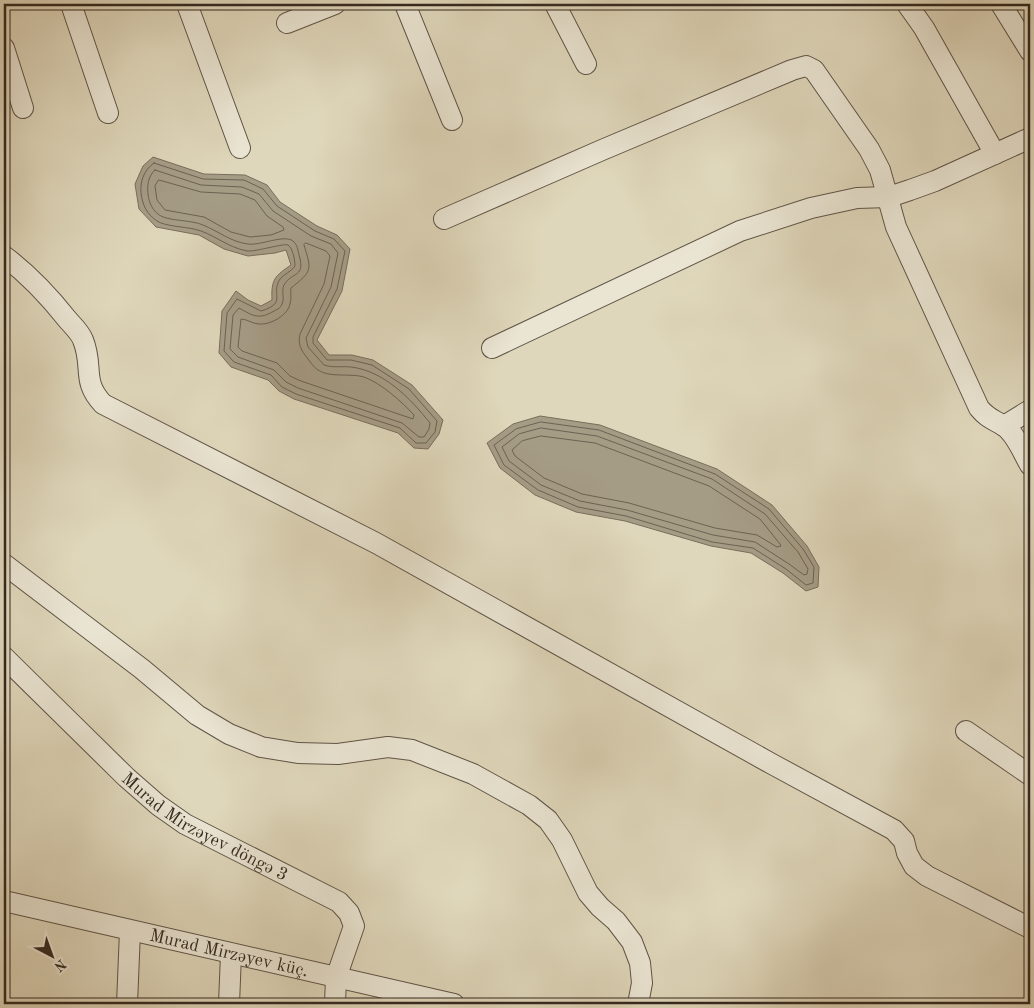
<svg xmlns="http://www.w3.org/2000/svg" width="1034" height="1008" viewBox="0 0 1034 1008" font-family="'Old Standard TT',serif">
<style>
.water{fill:#a59c86;stroke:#786e5d}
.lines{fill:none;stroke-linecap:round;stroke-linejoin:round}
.shore{stroke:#6c6253;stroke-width:1}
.minor-casing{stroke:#5f5447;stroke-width:22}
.minor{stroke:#eae5d3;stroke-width:20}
.labels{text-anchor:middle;stroke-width:4.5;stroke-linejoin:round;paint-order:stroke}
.street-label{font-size:18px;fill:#342920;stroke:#eae5d3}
</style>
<rect width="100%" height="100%" fill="#dfd7bb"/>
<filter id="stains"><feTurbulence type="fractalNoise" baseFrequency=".004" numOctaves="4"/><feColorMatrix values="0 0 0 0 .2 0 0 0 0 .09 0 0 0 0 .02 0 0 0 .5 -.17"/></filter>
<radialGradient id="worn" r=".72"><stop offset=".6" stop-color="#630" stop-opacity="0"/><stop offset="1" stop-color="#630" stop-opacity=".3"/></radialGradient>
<path class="water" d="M153 157 204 174 245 175 267 185 280 202 317 226 337 235 350 249 342 291 317 340 329 355H352L373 360 412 385 443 420 439 434 428 449 414 448 398 433 294 399 279 391 268 380 231 367 219 353 222 311 236 291 248 300 261 306 272 300C271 279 275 276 291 265L286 250 275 253 248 256 224 249 199 235 156 227 139 209 135 184 143 166Z
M540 416 600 425 717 469 772 505 807 546 819 567 818 587 806 591 783 573 751 553 711 546 625 521 576 512 535 495 500 468 487 443 513 424Z"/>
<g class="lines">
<path class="shore" d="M154 163 203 179 244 180 263 189 277 206 315 231 334 239 345 251 337 289 313 337V343L327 360H351L372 365 409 389 437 421 435 432 426 443H416L400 428 296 394 282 387 271 375 234 362 224 351 227 313 237 299 261 311C288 303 270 294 280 279 284 274 291 272 295 266 295 261 293 248 288 245 284 243 255 252 247 251 226 247 213 233 194 229 185 227 164 226 157 221 146 213 143 206 141 193 140 181 144 170 154 163Z
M155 170 201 185 242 187 259 194 273 211 311 236 331 244 338 253 331 287 306 338 308 347 324 365C333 368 342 366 351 367 384 371 410 398 430 423L429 429 424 437H419L402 423 298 388 286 382 274 370 238 357 230 349 233 315 239 308C253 316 259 320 274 311 278 309 281 308 282 304 285 298 281 291 284 285 292 271 306 278 299 255 298 250 297 244 293 241 284 234 260 246 248 244 231 242 218 231 203 225 192 220 170 221 161 216 153 212 149 203 148 194 147 186 148 176 155 170Z
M159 180 201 192 240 194 255 200 267 216 283 227 284 230 271 235 250 237 231 232 204 217 165 210 157 200 155 186Z
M306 243 326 251 330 256 324 284 300 334C298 343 300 348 305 355 309 360 313 367 318 370 329 378 351 373 364 377 381 383 402 402 414 415L413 419 301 381 290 376 277 363 242 351 238 347 241 319C247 319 253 324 259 324 271 325 288 315 290 304 292 298 290 293 291 288 312 271 312 271 304 245Z
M541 422 599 430 715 474 769 509 803 549 814 567 813 583 806 585 786 569 753 548 712 542 626 516 578 507 538 490 504 465 494 445 516 429Z
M541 428 597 436 712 479 765 514 798 552 808 569 807 574 804 575 789 564 755 542 713 535 627 510 580 501 541 485 509 461 502 447 519 434Z
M541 436 595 443 709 486 760 519 780 544 781 546 777 547 757 535 715 528 629 503 582 494 544 478 515 456 512 450 522 441Z"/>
<defs>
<g id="minor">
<path d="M71 4 108 113"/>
<path d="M187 4 240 148"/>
<path d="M405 4 452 120"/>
<path d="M555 4 586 64"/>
<path d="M907 4 924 28 995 154"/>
<path d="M1001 4 1030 51"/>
<path d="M287 23 335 4"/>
<path d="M4 48 23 108"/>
<path d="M444 219 602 150 792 70 806 66 814 70 869 149 880 170 896 227 979 408C988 419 993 419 1004 426 1016 434 1023 453 1030 465"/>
<path d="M4 256C28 274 48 295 67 319 72 325 80 332 83 340 94 367 81 381 103 404L376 543 772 764 894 830 904 841 907 853 914 866 927 876 1030 928"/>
<path d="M492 348 740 231 811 208 857 198 889 197 910 190 935 181 1030 138"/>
<path d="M1004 426 1030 410"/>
<path d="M4 564 142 669 197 715 229 734 261 747 298 753 338 754 388 747 412 750 473 774 529 805 548 820 562 840 588 893 600 907 616 921 632 942 640 963 642 983 638 1004"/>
<path id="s1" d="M4 657 126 777 158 805 185 824 339 902 349 913 354 926 336 978 335 1004"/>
<path d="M966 731 1030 775"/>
<path id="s2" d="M4 901 454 1004"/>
<path d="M127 1004 130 931"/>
<path d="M229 1004 231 954"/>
</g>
</defs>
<use href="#minor" class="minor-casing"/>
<use href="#minor" class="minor"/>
</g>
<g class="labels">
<g class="street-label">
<text dy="6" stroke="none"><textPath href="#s1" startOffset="265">Murad Mirzəyev döngə 3</textPath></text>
<text dy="6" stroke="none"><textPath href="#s2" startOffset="231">Murad Mirzəyev küç.</textPath></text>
</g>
</g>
<rect width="1034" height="1008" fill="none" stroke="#dfd7bb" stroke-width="20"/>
<rect x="5" y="5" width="1024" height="998" fill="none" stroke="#342920" stroke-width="2.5"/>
<rect x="10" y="10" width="1014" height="988" fill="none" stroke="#342920"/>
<g transform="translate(52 956) rotate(139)" stroke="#eae5d3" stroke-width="4" paint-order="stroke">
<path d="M0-4L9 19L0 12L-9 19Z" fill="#342920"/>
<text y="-8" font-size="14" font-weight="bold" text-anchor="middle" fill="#342920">N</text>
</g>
<rect width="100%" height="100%" filter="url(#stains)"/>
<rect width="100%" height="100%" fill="url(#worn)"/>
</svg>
